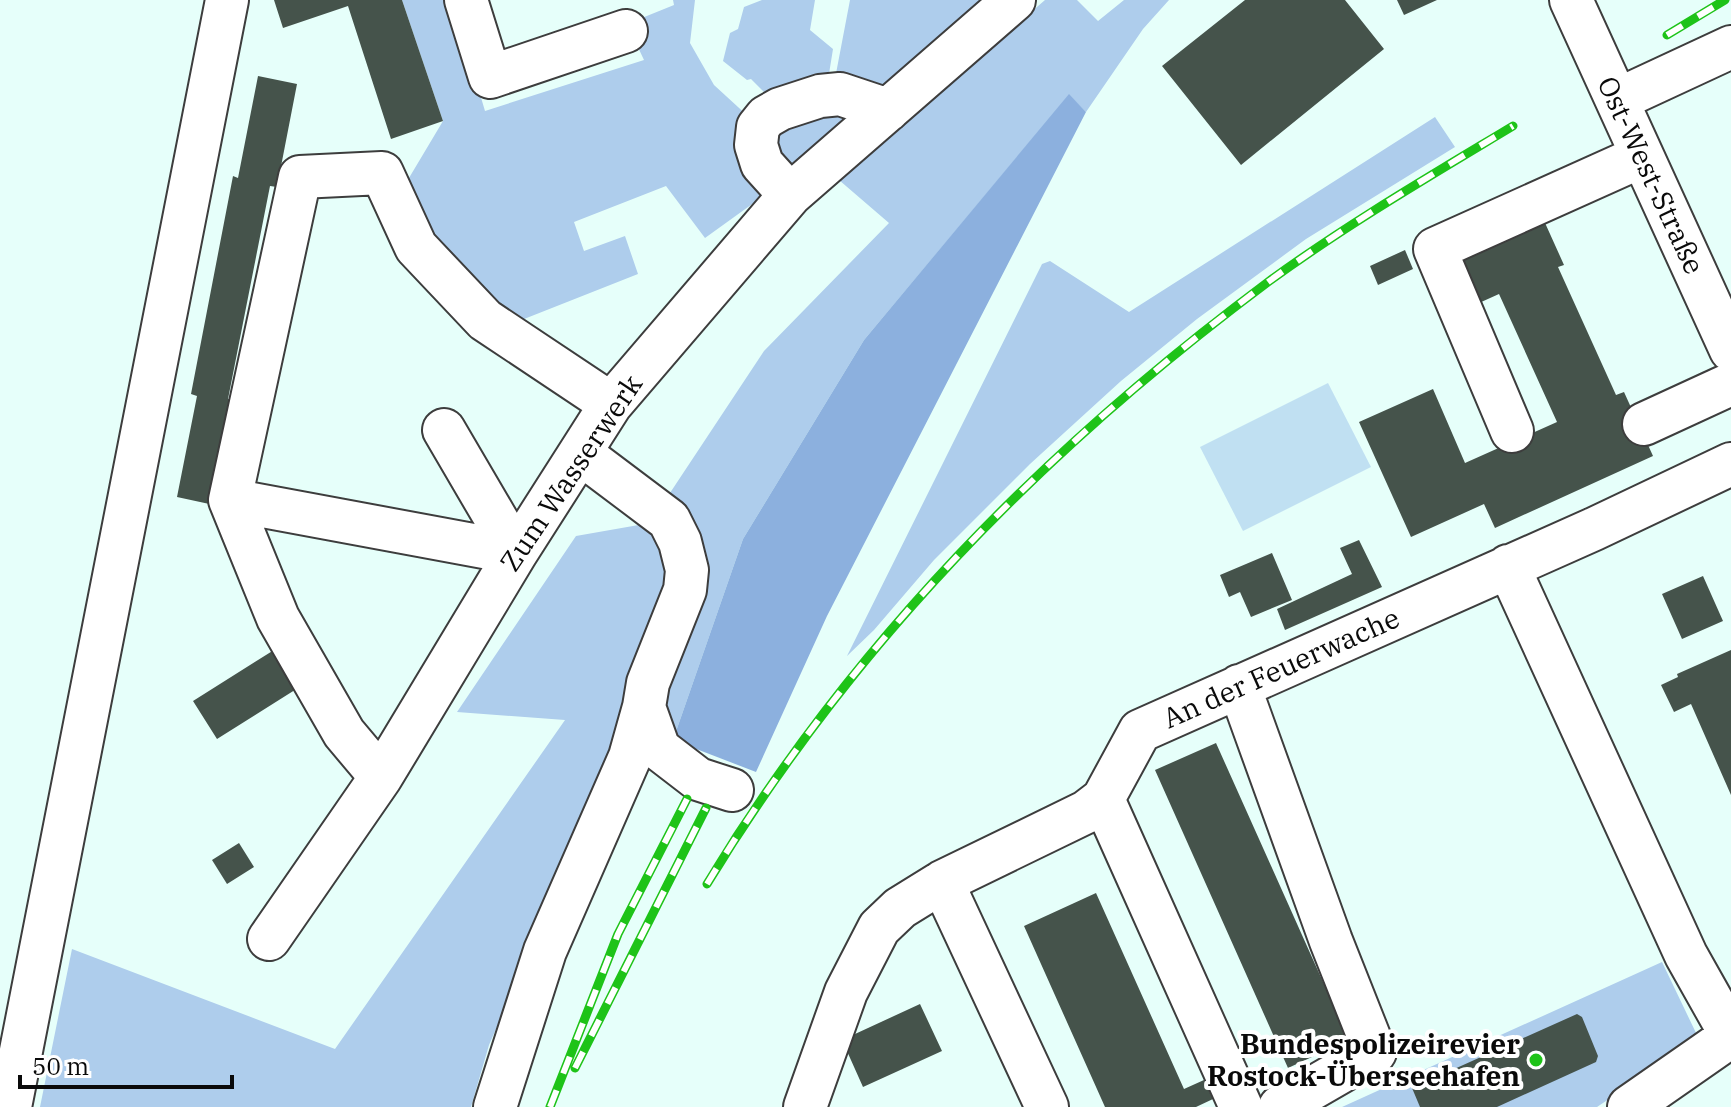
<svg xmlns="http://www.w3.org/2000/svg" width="1731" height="1107" viewBox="0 0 1731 1107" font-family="'IBM Plex Serif',serif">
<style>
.green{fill:#aecdec}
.forest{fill:#8cb0de}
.pitch{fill:#c0e0f2}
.building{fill:#45534b}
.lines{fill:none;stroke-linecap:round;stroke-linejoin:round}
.minor-casing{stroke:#3d3d3d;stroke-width:46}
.minor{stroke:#fff;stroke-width:42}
.rail-casing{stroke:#1ec318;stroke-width:9}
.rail{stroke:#fff;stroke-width:6;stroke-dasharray:18;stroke-linecap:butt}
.poi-dot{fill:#1ec318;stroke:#fff;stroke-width:3}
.labels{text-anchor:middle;stroke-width:8;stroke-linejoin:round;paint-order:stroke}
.street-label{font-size:28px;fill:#0a0a0a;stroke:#fff}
.poi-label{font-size:28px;font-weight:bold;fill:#0a0a0a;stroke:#fff;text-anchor:end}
</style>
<rect width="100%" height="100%" fill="#e6fffa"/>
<path class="green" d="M402 0H452L485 111 644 60 627 24 674 5 673 0H695L690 43 714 85 750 118 769 192 705 238 666 186 574 222 584 251 625 236 638 274 519 321 483 301 424 233 403 188 443 121Z
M762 0H815L810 30 833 49 828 80 770 98 751 79 747 80 723 61 730 33 738 29 744 7Z
M850 0H986L884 93 834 84Z
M1045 0H1077L1098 21 1124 0H1169L1143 29 1086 112 1069 95 864 340 743 539 673 740 661 716 695 577 664 502 764 351 889 223 839 180Z
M859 111 788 178 768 127 789 115Z
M1435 117 1455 147 1306 239 1197 319 1121 381 1030 464 934 560 874 630 847 656 1042 264 1050 261 1129 312Z
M650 523 675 573 628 726 489 1045 471 1107H40L72 949 335 1049 565 720 457 712 576 536Z
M1662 962 1697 1035 1691 1044 1597 1107H1342Z"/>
<path class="forest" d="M1069 94 1086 112 827 616 756 772 673 740 743 539 864 340Z"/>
<path class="pitch" d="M1328 383 1371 467 1243 531 1200 447Z"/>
<path class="building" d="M274 0H402L443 121 391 139 348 6 283 28Z
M1245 0H1345L1384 49 1241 165 1162 66Z
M1397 0H1437L1404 15Z
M258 76 297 84 277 187 270 186 228 399 235 400 214 505 177 497 197 396 191 394 233 176 238 178Z
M1541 214 1564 265 1558 267 1616 395 1624 392 1653 456 1495 528 1484 504 1411 537 1359 422 1433 389 1465 463 1557 422 1499 294 1479 303 1457 251Z
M1405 250 1413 269 1378 285 1370 266Z
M1359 540 1382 587 1285 630 1277 609 1352 574 1340 548Z
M1272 553 1292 600 1251 617 1240 592 1229 597 1220 575Z
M1703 576 1723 621 1682 639 1662 594Z
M274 650 298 688 217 739 193 701Z
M1731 650V795L1691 704 1674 712 1661 685 1678 677 1677 674Z
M1216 743 1349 1040 1288 1068 1155 770Z
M239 843 254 867 227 884 212 860Z
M1096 893 1184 1089 1204 1080 1213 1099 1196 1107H1105L1024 926Z
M920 1004 942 1051 863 1087 842 1040Z
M1577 1014 1582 1017 1598 1056 1596 1062 1497 1107H1420L1412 1088Z"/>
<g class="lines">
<defs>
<path id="minor" d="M466 0 490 77 626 31
M1571 0 1731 350
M1617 100 1731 47
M790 195 762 164 756 145 758 127 766 117 780 109 820 96 840 94 888 110
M1644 424 1731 384
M444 430 516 553
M1512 431 1435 249 1642 156
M580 453 669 520 680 542 687 570 685 590 648 683 644 707 659 749 698 779 732 790
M230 500 516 553
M1508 566 1686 955 1731 1035
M1239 686 1331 941 1375 1052 1280 1107
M381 777 344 733 278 618 230 500 300 177 382 173 416 247 485 320 611 404
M1103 799 1241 1107
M942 882 1047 1107
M269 939 381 777 516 553 611 404 790 195 1014 0
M10 1107 227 0
M495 1107 545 951 630 757 644 707
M805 1107 846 992 879 928 900 908 942 882 1086 812 1103 799 1140 731 1594 529 1731 464
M1629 1107 1731 1036"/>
</defs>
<use href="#minor" class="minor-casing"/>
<use href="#minor" class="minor"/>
<defs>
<path id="rail" d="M1667 35 1725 0
M707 884C853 643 1043 450 1268 282 1346 225 1430 176 1513 126
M575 1068 706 808
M550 1107 618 934 687 799"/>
</defs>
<use href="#rail" class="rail-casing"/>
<use href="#rail" class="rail"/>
</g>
<circle class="poi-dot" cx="1536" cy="1060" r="8"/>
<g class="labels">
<g class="street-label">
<text transform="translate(1651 175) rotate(65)" y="10">Ost-West-Straße</text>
<text transform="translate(571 473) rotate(-56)" y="10">Zum Wasserwerk</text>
<text transform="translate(1281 668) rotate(-24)" y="10">An der Feuerwache</text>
</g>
<g class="poi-label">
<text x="1520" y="1054">Bundespolizeirevier<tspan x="1520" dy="32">Rostock-Überseehafen</tspan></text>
</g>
</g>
<path d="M20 1075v12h212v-12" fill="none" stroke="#0a0a0a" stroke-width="4"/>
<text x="32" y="1075" font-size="24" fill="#0a0a0a" stroke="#ffffff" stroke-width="6" paint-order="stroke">50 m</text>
</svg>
